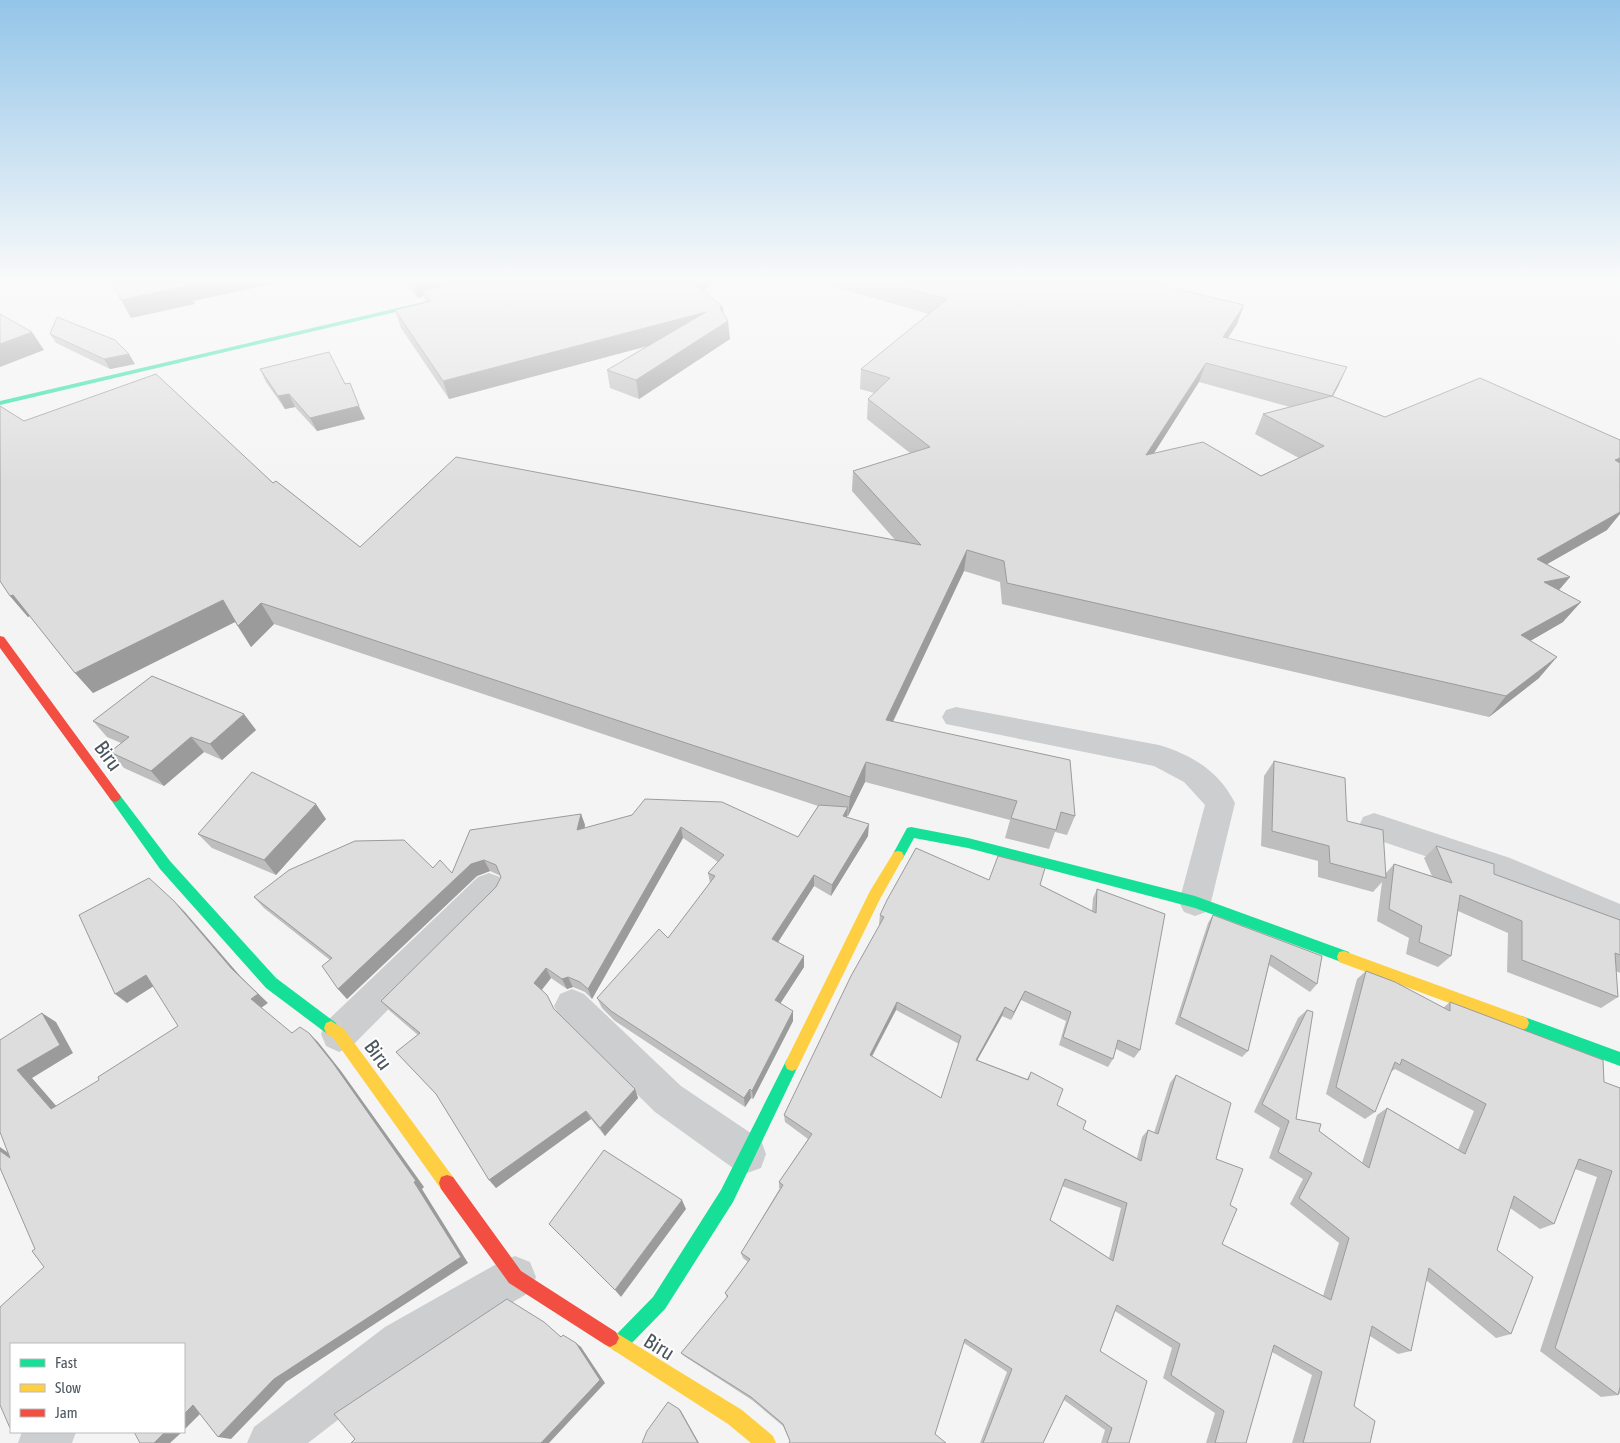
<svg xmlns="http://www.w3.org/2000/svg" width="1620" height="1443" viewBox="0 0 1620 1443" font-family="'Asap Condensed',sans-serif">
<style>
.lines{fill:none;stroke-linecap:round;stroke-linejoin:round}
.street{fill:#cccecf;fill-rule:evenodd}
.fast{fill:#16e098;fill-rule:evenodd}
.slow{fill:#ffcf43;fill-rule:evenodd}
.jam{fill:#f24e42;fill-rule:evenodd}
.wall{fill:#bebebf;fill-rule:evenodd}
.shaded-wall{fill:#9b9b9b}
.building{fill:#ddddde;stroke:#9b9b9b;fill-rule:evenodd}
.labels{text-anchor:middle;stroke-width:4;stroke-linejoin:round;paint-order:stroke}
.near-street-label{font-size:21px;fill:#4c565f;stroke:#fff}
</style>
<rect width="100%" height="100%" fill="#f4f4f4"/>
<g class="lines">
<path class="street" d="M956 707 1159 745C1192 755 1219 771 1235 803L1211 902 1206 912 1195 916 1184 912 1179 902 1205 805 1184 782 1154 766 946 724 942 717 946 710Z
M1374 813 1510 858 1620 904V934L1490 878 1363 835 1359 826 1363 817Z
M489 873 500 877 505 887 500 897 352 1046 339 1052 326 1046 321 1034 326 1022 478 877Z
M572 989 584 994 681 1086 761 1140 766 1154 761 1168 747 1173 733 1168 655 1112 560 1018 554 1006 560 994Z
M515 1256 530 1262 536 1277 530 1292 417 1359 308 1443H247L254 1427 385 1327 500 1262Z
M22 1432H76L72 1443H18Z"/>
<path class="fast" d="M432 300 434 301V303L0 405V401Z
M115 792 119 794 170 861 276 978 336 1023 338 1028 336 1033 331 1035 326 1033 266 988 160 869 111 800 109 797 111 794Z
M911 827 968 838 1195 896 1349 952 1351 957 1349 962 1344 963 1195 908 968 848 914 838 902 860 898 861 894 860 892 856 894 852 907 828Z
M1522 1016 1620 1052V1066L1517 1028 1515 1023 1517 1018Z
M792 1057 797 1059 799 1064 733 1202 665 1309 625 1350 619 1353 613 1350 610 1344 613 1338 653 1297 721 1190 787 1059Z"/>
<path class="slow" d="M898 851 902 852 904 856 880 899 797 1069 792 1071 787 1069 785 1064 787 1059 870 891 894 852Z
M1344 951 1522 1016 1527 1018 1529 1023 1527 1028 1522 1030 1339 962 1337 957 1339 952Z
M331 1021 344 1029 453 1177 455 1183 453 1189 447 1191 441 1189 334 1039 326 1033 324 1028 326 1023Z
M610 1329 742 1410 773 1436 776 1443H751L728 1424 604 1344 601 1338 604 1332Z"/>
<path class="jam" d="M0 636 4 637 119 794 121 797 119 800 115 802 111 800 0 648Z
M447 1175 453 1177 521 1271 616 1332 619 1338 616 1344 610 1347 604 1344 509 1283 441 1189 439 1183 441 1177Z"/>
</g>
<path class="wall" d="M406 283H716L703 290 724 313 730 339 639 399 610 388 607 370 647 346 449 399 401 328 395 310 426 303 424 296 418 298Z
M821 283H1151L1244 305 1237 324 1228 338 1347 367 1333 396 1607 530 1547 564 1570 577 1559 590 1563 622 1530 641 1539 678 1489 717 1002 604 1000 582 964 571 893 722 1075 816 1067 835 1055 832 1049 849 1005 838 1010 820 865 782 848 816H847V817L868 836 831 896 814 886 778 942 804 956V967L780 1004 793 1011V1021L753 1099 751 1098 745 1107 615 1021 602 1008 597 998 668 938 710 883 708 873 718 862 683 838 592 999 585 992 573 987 567 989 551 978 542 990 555 1011 635 1089 638 1098 605 1136 591 1119 496 1188 438 1096 396 1052 418 1035 390 1011 381 1001 496 887 501 876 490 871 477 876 347 999 338 989 330 960 264 908 254 897 433 868 452 873 581 814 585 825V828L632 815 798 837 818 806 274 624 251 647 235 622 93 693 75 673 30 616 28 617 10 596 24 421 273 483 360 547 896 541 852 491 853 471 910 453 867 419 868 399 874 393 860 389 861 369 929 314ZM1199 382 1290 407 1263 414 1255 434 1299 458 1261 476 1154 453Z
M50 334 135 364 110 369 56 343Z
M260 369 345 384 365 419 317 431 295 407 285 409 266 382Z
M93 721 256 730 222 760 204 752 164 786 124 768 110 752 121 743 107 737Z
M1274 761 1347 821 1386 873 1394 864 1432 876 1424 858 1436 846 1494 874 1620 920V973L1616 971 1618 997 1601 1008 1507 972 1508 933 1458 911 1451 956 1438 967 1406 954 1409 938 1377 921 1382 882 1373 892 1318 877V861L1261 846 1264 776Z
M326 819 276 875 212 848 198 834Z
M989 880 1040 885 1092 911 1093 898 1097 889 1140 1050 1134 1058 1116 1049 1113 1059 1108 1067 1059 1045 1066 1021 1021 1000 1011 1020 1002 1016 977 1060 1027 1079 1031 1072 1057 1105 1083 1129 1137 1158 1142 1137 1148 1130 1154 1133 1170 1083 1176 1075 1216 1159 1230 1205 1222 1244 1323 1296 1339 1243 1290 1204 1303 1179 1269 1158 1280 1128 1254 1112 1298 1018 1307 1010 1296 1119 1319 1131 1362 1163 1377 1115 1387 1108 1458 1150 1474 1111 1395 1069 1391 1072 1375 1112 1365 1119 1326 1094 1357 979 1366 971 1443 1008 1450 1002 1604 1082 1620 1088V1394L1618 1393V1395L1601 1397 1540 1351 1597 1177 1575 1169 1554 1224 1540 1229 1510 1208 1497 1250 1511 1334 1496 1338 1426 1280 1411 1351 1398 1354 1370 1336 1354 1406 1370 1443H1292L1312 1375 1272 1352 1246 1443H1206L1215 1413 1163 1378 1172 1348 1115 1311 1100 1351 1129 1443H1101L1105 1430 1064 1400 1043 1443H980L1007 1372 964 1343 790 1441 783 1426 752 1400 684 1356 681 1353 727 1298 725 1293 748 1262 743 1258 741 1253 780 1188H779V1182L808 1139 785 1122 784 1115 880 925 879 924 880 915ZM896 1010 959 1044 941 1098 872 1057ZM1062 1186 1121 1208 1109 1258 1050 1220Z
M1213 915 1317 984 1310 992 1269 965 1248 1051 1242 1057 1175 1024 1208 923Z"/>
<path class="shaded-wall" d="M184 283H277L193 301Z
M414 283H481L422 291 424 296 418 298Z
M690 283H716L691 297Z
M186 286 195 304 131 318 121 300Z
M1244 305 1237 324 1216 356 1223 337Z
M723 307 724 324 728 321 730 339 639 399 636 380 720 308Z
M706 312 708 330 449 399 443 381Z
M32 332 44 350 0 367V344Z
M129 354 135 364 110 369 104 359Z
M1206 363 1199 382 1140 475 1146 455Z
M1347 367 1338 387 1322 415 1332 396Z
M289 394 295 407 285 409 278 396Z
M359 406 365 419 317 431 310 418Z
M1620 458V470L1615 460Z
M1620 512V514L1607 530 1521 579 1537 559Z
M967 550 964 571 884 740 886 720Z
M1570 577 1553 597 1544 582Z
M13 595 31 615 28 617 10 596Z
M223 600 237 621 93 693 75 673Z
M1581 602 1563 622 1504 656 1521 635Z
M261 603 274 624 251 647 238 626Z
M1557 657 1539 678 1489 717 1506 696Z
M244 714 256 730 222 760 210 744Z
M191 737 204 752 164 786 151 771Z
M866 762 865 782 848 816 850 797Z
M316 804 326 819 276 875 264 860Z
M848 807 847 818 843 816Z
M581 814 585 825 581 841 577 830Z
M869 824 868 836 831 896 832 885Z
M681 827 683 838 592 999 588 989Z
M484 860 490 871 477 876 347 999 338 989 471 864Z
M814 875V886L773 950 772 939Z
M174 901 184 911 241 977 268 1003 261 1008 251 999 231 968Z
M804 956V967L776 1010 775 1000Z
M546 968 551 978 539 993 534 983Z
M146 975 157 984 127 1003 115 994Z
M568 977 573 987 567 989 562 979Z
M1025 991 1021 1000 1011 1020 1014 1012Z
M897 1002 896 1010 868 1063 870 1055Z
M1005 1007 1002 1016 973 1068 976 1060Z
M793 1011V1021L753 1099 752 1091Z
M42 1013 56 1022 73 1053 32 1078 65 1116 51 1109 17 1070Z
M309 1033 318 1042 341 1071 424 1187 422 1189 468 1263 286 1382 231 1439 218 1437Z
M635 1089 638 1098 605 1136 600 1128Z
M750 1089 751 1098 745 1107 744 1098Z
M586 1111 591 1119 496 1188 489 1180Z
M0 1147 25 1165 10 1158 0 1151Z
M682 1200 686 1209 621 1297 615 1290Z
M576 1343 581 1347 605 1383 549 1443H541Z
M193 1405 207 1407 184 1430V1414Z
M679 1409 681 1411 699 1443H698Z
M165 1432H182L170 1443H154Z"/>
<path class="building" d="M112 283H186H184L186 286 121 300Z
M456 283H694L723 307 720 308 728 321 636 380 607 370 706 312 443 381 395 310 431 301 422 291Z
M887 283H1151L1244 305 1223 337 1347 367 1332 396 1385 417 1480 378 1620 440V458L1615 460 1620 463V512L1537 559 1570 577 1544 582 1581 602 1521 635 1557 657 1506 696 1007 583 1004 561 967 550 886 720 1070 760 1075 816 1061 812 1056 830 1011 818 1017 801 866 762 850 797 261 603 238 626 223 600 75 673 13 595 10 596 0 581V406L24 421 156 374 273 483 276 481 360 547 456 457 921 545 853 471 930 447 868 399 890 378 861 369 947 299ZM1206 363 1332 396 1263 414 1324 446 1261 476 1203 442 1146 455Z
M0 314 32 332 0 344Z
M57 317 115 340 129 354 104 359 50 334Z
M329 352 345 384 350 383 359 406 310 418 289 394 278 396 260 369Z
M152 676 244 714 210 744 191 737 151 771 110 752 129 737 93 721Z
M1274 761 1345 778 1347 821 1383 830 1386 878 1330 863 1329 846 1272 831Z
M252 772 316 804 264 860 198 834Z
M645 799 722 802 798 837 819 805 848 807 843 816 869 824 832 885 814 875 772 939 804 956 775 1000 793 1011 752 1091 750 1089 744 1098 611 1011 597 998 659 929 668 938 715 876 708 873 724 855 681 827 588 989 580 982 568 977 562 979 546 968 534 983 547 995 554 1009 635 1089 600 1128 586 1111 489 1180 436 1094 396 1052 420 1033 381 1001 496 887 501 877 496 865 484 860 471 864 338 989 322 966 332 958 254 897 289 870 355 841 404 840 433 868 440 860 452 873 470 830 581 814 577 830 632 815Z
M1436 846 1494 864V874L1620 920V955L1615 953 1618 997 1522 960V921L1460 895 1451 956 1419 942 1422 926 1389 909 1394 864 1452 883Z
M916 848 989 880 998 856 1045 868 1040 885 1096 913 1097 889 1165 914 1140 1050 1118 1040 1113 1059 1063 1037 1071 1012 1025 991 1014 1012 1005 1007 976 1060 1028 1080 1031 1072 1063 1089 1057 1105 1086 1121 1083 1129 1141 1161 1148 1130 1158 1134 1176 1075 1231 1103 1216 1159 1243 1169 1230 1205 1237 1209 1222 1244 1331 1300 1349 1238 1299 1198 1312 1173 1278 1152 1289 1121 1262 1104 1307 1010 1313 1012 1296 1119 1321 1124 1319 1131 1369 1168 1387 1108 1465 1154 1486 1104 1402 1059 1400 1065 1395 1062 1375 1112 1336 1087 1366 971 1395 982 1450 1011V1002L1603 1060 1604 1082 1620 1088V1387L1618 1395 1555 1348 1612 1171 1579 1159 1554 1224 1514 1196 1497 1250 1533 1277 1511 1334 1429 1268 1411 1351 1372 1326 1354 1406 1375 1421 1370 1443H1303L1322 1372 1274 1345 1246 1443H1215L1224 1411 1171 1375 1180 1344 1117 1305 1100 1351 1147 1381 1129 1443H1107L1112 1428 1066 1395 1043 1443H983L1012 1369 965 1339 935 1434 946 1443H789L790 1441 783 1424 751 1397 681 1353 728 1296 725 1293 750 1259 741 1253 783 1185 779 1182 812 1134 784 1115 851 976 884 917 880 915 887 900ZM897 1002 961 1036 941 1098 870 1055ZM1065 1179 1127 1203 1113 1261 1050 1220Z
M149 878 174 901 231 968 258 994 251 999 292 1033 300 1027 309 1033 333 1063 416 1181 414 1182 461 1257 274 1379 218 1437 193 1405 184 1414V1344H11V1428H10L0 1405V1307L44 1267 32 1251 35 1249 0 1168V1151L10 1158 0 1132V1040L42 1013 60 1045 17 1070 51 1109 99 1080 98 1077 178 1026 146 975 115 994 79 915Z
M1213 915 1322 956 1317 984 1271 955 1248 1051 1180 1017Z
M604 1150 682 1200 615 1290 549 1224Z
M507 1299 544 1322 561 1337 563 1335 576 1343 600 1380 541 1443H351L355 1439 334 1414Z
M668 1402 679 1409 698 1443H642L647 1431Z
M134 1432H165L154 1443H140Z"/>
<linearGradient id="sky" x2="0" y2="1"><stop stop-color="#93c5e9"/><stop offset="0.58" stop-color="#fafafa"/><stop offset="1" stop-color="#fafafa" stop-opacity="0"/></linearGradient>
<rect width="1620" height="485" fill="url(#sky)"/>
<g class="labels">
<g class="near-street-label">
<text transform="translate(108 756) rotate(54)" y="7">Biru</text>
<text transform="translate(378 1055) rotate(54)" y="7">Biru</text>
<text transform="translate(659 1347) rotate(32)" y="7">Biru</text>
</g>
</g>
<rect x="10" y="1343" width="175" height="90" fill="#ffffff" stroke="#b7bbbf"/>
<rect x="20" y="1359" width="25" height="8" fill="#16e098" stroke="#b7bbbf"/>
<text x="55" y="1368" font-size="15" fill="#4c565f">Fast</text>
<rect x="20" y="1384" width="25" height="8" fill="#ffcf43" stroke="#b7bbbf"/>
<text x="55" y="1393" font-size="15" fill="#4c565f">Slow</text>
<rect x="20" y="1409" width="25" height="8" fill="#f24e42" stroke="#b7bbbf"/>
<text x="55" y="1418" font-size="15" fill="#4c565f">Jam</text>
</svg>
